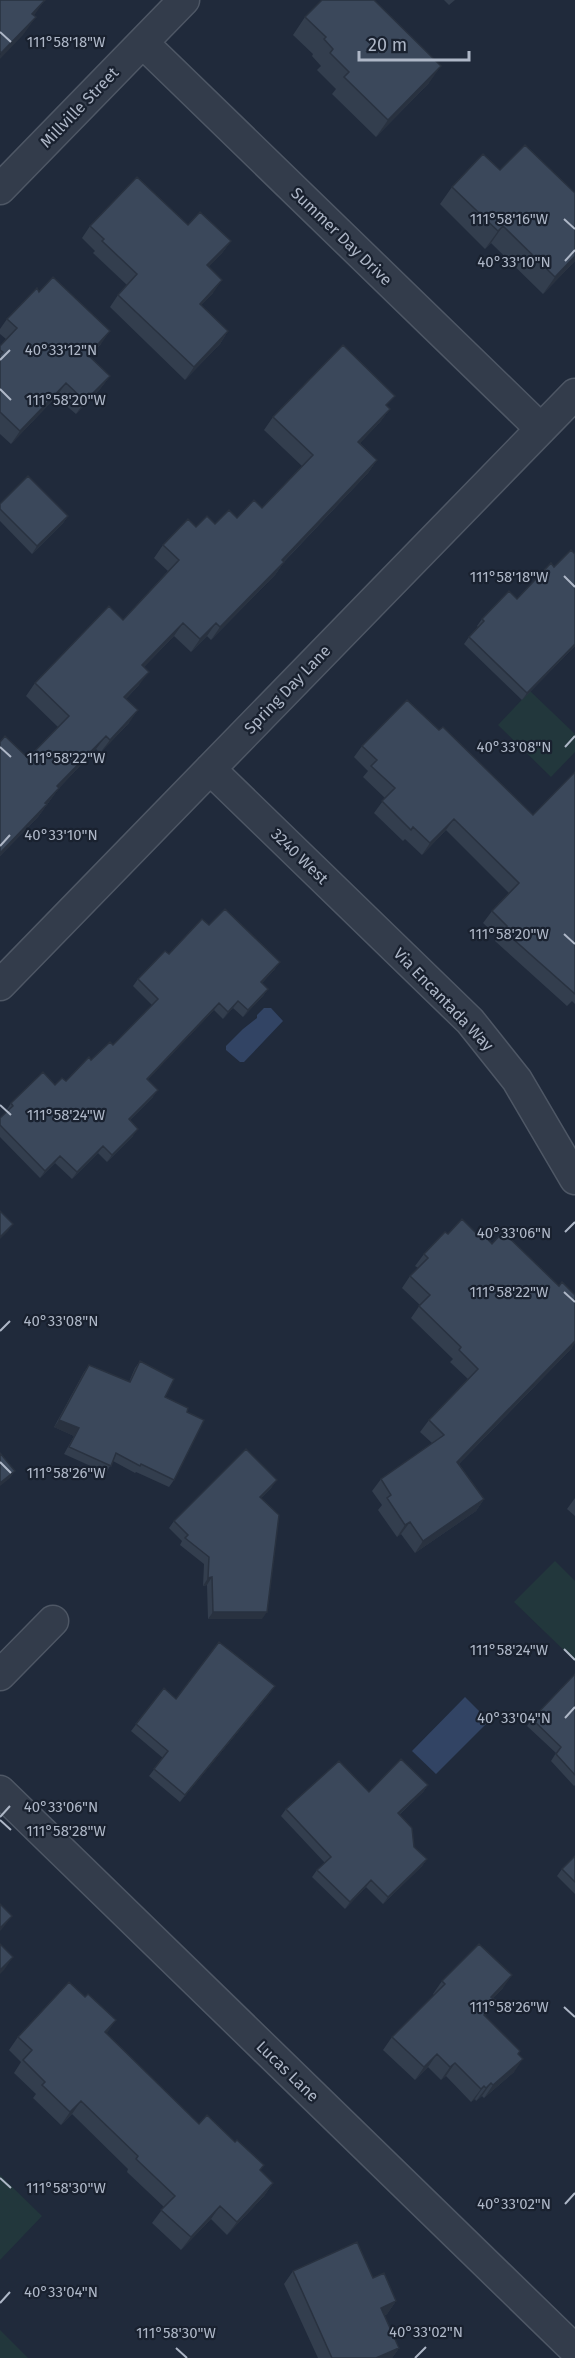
<svg xmlns="http://www.w3.org/2000/svg" width="575" height="2358" viewBox="0 0 575 2358" font-family="'Fira Sans',sans-serif">
<style>
.green{fill:#22373c}
.water{fill:#324464}
.lines{fill:none;stroke-linecap:round;stroke-linejoin:round}
.minor-casing{stroke:#4e5765;stroke-width:33}
.minor{stroke:#333c4b;stroke-width:30}
.wall{fill:#333e4e}
.shaded-wall{fill:#293240}
.building{fill:#3b485b;stroke:#293240;stroke-width:1.5}
.ticks{fill:none;stroke:#aeb7c7;stroke-width:2}
.labels{text-anchor:middle;stroke-width:4.5;stroke-linejoin:round;paint-order:stroke}
.street-label{font-size:16px;fill:#aeb7c7;stroke:#19212f}
.ticks-label{font-size:15px;text-anchor:middle;fill:#aeb7c7;stroke:#19212f;stroke-width:4.5;stroke-linejoin:round;paint-order:stroke}
</style>
<rect width="100%" height="100%" fill="#202a3b"/>
<path class="green" d="M530 691 575 734V752L551 777 498 725Z
M555 1561 575 1581V1661L514 1602Z
M0 2175 42 2216 0 2260Z
M0 2330 28 2358H0Z"/>
<path class="water" d="M264 1008H271L283 1021 244 1062H240L226 1050V1046L243 1029 257 1018V1015Z
M465 1697 489 1721 436 1774 412 1751Z"/>
<g class="lines">
<defs>
<path id="minor" d="M143 43 541 429
M0 189 184 0
M210 769 470 1021 517 1080 575 1179
M0 985 575 394
M0 1675 53 1621
M0 1791 575 2350"/>
</defs>
<use href="#minor" class="minor-casing"/>
<use href="#minor" class="minor"/>
</g>
<path class="wall" d="M444 0H455L449 5Z
M305 17 429 83 376 137 332 94 336 89 317 70 321 66 312 56 313 54 293 35Z
M500 170 575 261 543 294 491 243 485 249 440 204 452 187Z
M188 225 231 241 222 253 208 267 213 293 201 305 228 331 220 344 185 380 110 307 118 295 127 285 93 253 95 251 82 238 90 226Z
M39 292 101 344 89 357 110 376 100 389 76 414 56 397 11 444 0 434V346L6 339 0 334V329L7 319Z
M387 407 390 409 380 422 360 443 377 460 368 473 284 562 275 575 211 640 207 636 191 652 174 636 144 667 139 685 126 699 129 723 100 753 96 749 59 788 38 817 0 856V742L28 758 58 727 26 696 35 683 123 620 168 571 154 558 163 545 196 527 215 524 237 518 262 508 302 466 264 430 273 417Z
M0 504 68 516 63 523 32 554 0 521Z
M554 567 575 646 522 700 464 644 469 637 478 627 477 626 482 619 517 599Z
M439 730 533 815 575 772V1004L572 1001 567 1006 495 941 498 937 483 923 492 911 509 893 446 830 422 855 405 839 403 841 374 813 385 798 363 777 368 771 354 757 362 746Z
M209 925 275 969 262 983 268 989 263 996 243 1017 233 1008 223 1019 214 1010 148 1079 153 1097 130 1120 133 1136 107 1162 98 1153 72 1179 55 1163 40 1178 0 1137V1118L7 1112 6 1111 11 1103 66 1081 91 1060 113 1045 152 1005 133 986 138 979 169 954Z
M424 1254 572 1348 459 1464 484 1499 476 1511 415 1553 401 1534 397 1537 378 1510 382 1505 372 1491 381 1479 432 1443 420 1432 429 1420 468 1379 450 1362 453 1359 411 1318 420 1305 402 1288 410 1276 418 1268 415 1266Z
M140 1361 165 1397 174 1480 169 1487 136 1472 135 1473 113 1461 106 1473 64 1454 74 1436 54 1427 84 1372 89 1365 129 1382 135 1368Z
M272 1487 261 1498 262 1619H208L207 1585 203 1586 204 1564 180 1545 182 1541 169 1528 174 1521Z
M575 1498V1516L567 1509Z
M575 1675V1785L574 1786 551 1761 556 1753 527 1726 532 1719Z
M164 1688 176 1699 270 1693 180 1802 149 1776 163 1758 131 1731Z
M428 1785 423 1792 399 1815 414 1847 427 1859 422 1866 383 1904 366 1887 345 1909 312 1877 317 1870 325 1863 281 1816 286 1809 369 1792Z
M575 1856V1894L557 1876 562 1869Z
M442 1981 503 1988 493 1998 497 2001 485 2016 518 2055 514 2072 484 2098 482 2096 476 2101 475 2099 471 2102 446 2076 441 2080 428 2067 415 2080 383 2050 392 2037 434 1995 433 1994Z
M106 2034 199 2124 260 2171 273 2183 264 2196 227 2235 211 2219 181 2250 152 2223 164 2207 127 2172 128 2169 72 2114 61 2125 33 2098 36 2094 14 2073 21 2062 9 2050 18 2037Z
M293 2271 373 2278 396 2301 387 2314 384 2316 399 2348 392 2358H318L284 2284Z"/>
<path class="shaded-wall" d="M45 0 33 17 32 14Z
M36 17 23 35 0 59V55L1 53Z
M441 66 429 83 376 137 388 120Z
M503 226 491 243 485 249 498 231Z
M231 241 222 253 198 278 207 265Z
M575 256V261L543 294 555 277Z
M222 280 213 293 191 316 200 304Z
M110 331 101 344 79 368 88 355Z
M228 331 220 344 185 380 194 367Z
M110 376 100 389 76 414 85 401Z
M66 383 56 397 11 444 20 431Z
M390 409 380 422 349 455 358 442Z
M377 460 368 473 273 573 282 560Z
M68 516 63 523 32 554 37 546Z
M284 562 275 575 211 640 220 627Z
M183 623 174 636 133 678 142 665Z
M216 623 207 636 191 652 200 639Z
M575 644V646L522 700 527 693Z
M149 672 139 685 115 710 124 697Z
M138 710 129 723 100 753 110 740Z
M106 736 96 749 59 788 38 817 0 856V853L57 786Z
M454 819 446 830 422 855 430 843Z
M280 962 275 969 256 989 261 982Z
M268 989 263 996 243 1017 248 1010Z
M238 1001 233 1008 223 1019 228 1012Z
M219 1003 214 1010 142 1086 147 1079Z
M158 1090 153 1097 124 1126 129 1119Z
M138 1129 133 1136 107 1162 112 1155Z
M103 1146 98 1153 72 1179 77 1172Z
M60 1156 55 1163 40 1178 45 1171Z
M13 1224 8 1231 0 1239V1237Z
M575 1341V1343L572 1348 449 1474 457 1462Z
M59 1420 79 1428 74 1436 54 1427Z
M15 1471 10 1478 0 1486V1483Z
M277 1480 272 1487 255 1504 260 1497Z
M484 1499 476 1511 415 1553 423 1541Z
M410 1522 401 1534 397 1537 405 1525Z
M212 1577 207 1585 203 1586 208 1578Z
M213 1612H267L262 1619H208Z
M275 1686 270 1693 180 1802 185 1795Z
M428 1785 423 1792 393 1820 398 1813Z
M427 1859 422 1866 383 1904 388 1897Z
M371 1880 366 1887 345 1909 350 1902Z
M12 1916 2 1929 0 1931V1928Z
M13 1957 4 1970 0 1974V1970Z
M512 1975 503 1988 482 2010 491 1997Z
M497 2001 487 2014 475 2028 484 2015Z
M116 2020 107 2033 105 2032Z
M437 2054 428 2067 415 2080 424 2067Z
M523 2059 514 2072 484 2098 493 2085Z
M455 2063 446 2076 441 2080 450 2067Z
M491 2083 482 2096 476 2101 486 2088Z
M484 2086 475 2099 471 2102 481 2089Z
M81 2101 72 2114 61 2125 70 2112Z
M273 2183 264 2196 227 2235 237 2222Z
M220 2206 211 2219 181 2250 191 2237Z
M396 2301 387 2314 372 2321 381 2308Z
M399 2348 392 2358H376Z"/>
<path class="building" d="M0 0H45L32 14 36 17 1 53 0 51Z
M322 0H374L441 66 388 120 344 77 349 72 330 53 333 49 324 39 326 37 305 17Z
M525 145 575 193V256L555 277 503 226 498 231 452 187 483 154 500 170Z
M137 177 188 225 200 212 231 241 207 265 222 280 200 304 228 331 194 367 118 295 137 274 102 241 104 239 90 226Z
M53 277 110 331 88 355 110 376 85 401 66 383 20 431 0 412V355L3 352 0 350V346L17 328 7 319 37 288 39 292Z
M343 345 395 396 386 405 390 409 358 442 377 460 282 560 284 562 220 627 216 623 200 639 183 623 142 665 149 672 124 697 138 710 110 740 106 736 57 786 59 788 45 803 47 804 0 853V742L5 736 28 758 69 716 35 683 109 606 123 620 179 560 163 545 188 519 196 527 207 516 215 524 229 510 237 518 254 500 262 508 313 455 273 417Z
M28 476 68 516 37 546 0 509V504Z
M571 550 575 554V644L527 693 469 637 484 621 482 619 509 591 517 599 551 563 554 567Z
M407 700 439 730 443 727 533 815 575 772V994L503 930 507 926 492 911 519 883 454 819 430 843 413 827 411 830 382 801 395 788 371 766 377 760 362 746Z
M225 909 280 962 261 982 268 989 248 1010 238 1001 228 1012 219 1003 147 1079 158 1090 129 1119 138 1129 112 1155 103 1146 77 1172 60 1156 45 1171 0 1125V1118L13 1106 11 1103 43 1072 55 1085 62 1078 66 1081 89 1057 91 1060 110 1042 113 1045 158 999 138 979 165 951 169 954 202 919 209 925Z
M0 1211 13 1224 0 1237Z
M462 1219 477 1234 480 1231 492 1244 503 1232 559 1286 562 1282 575 1295V1341L457 1462 484 1499 423 1541 410 1522 405 1525 387 1498 391 1495 381 1479 444 1435 429 1420 478 1369 459 1350 461 1347 419 1306 430 1295 410 1276 428 1258 424 1254 445 1232 448 1234Z
M140 1361 174 1379 165 1397 188 1408 187 1412 204 1420 174 1480 141 1464 140 1466 116 1453 111 1466 69 1447 79 1428 59 1420 89 1365 130 1382Z
M246 1449 277 1480 260 1497 279 1515 267 1612H213L212 1577 208 1578 209 1557 185 1538 188 1535 174 1521Z
M0 1453 15 1471 0 1483Z
M219 1642 275 1686 185 1795 154 1769 168 1751 136 1724 164 1688 176 1699Z
M575 1674V1775L556 1754 561 1747 532 1719Z
M401 1759 428 1785 398 1813 412 1828 414 1847 427 1859 388 1897 371 1880 350 1902 317 1870 331 1857 286 1809 339 1761 369 1792Z
M575 1856V1882L562 1869Z
M0 1904 12 1916 0 1928Z
M0 1944 13 1957 0 1970Z
M479 1944 512 1975 491 1997 497 2001 484 2015 520 2051 518 2054 523 2059 493 2085 491 2083 486 2088 484 2086 481 2089 455 2063 450 2067 437 2054 424 2067 392 2037 445 1984 442 1981Z
M69 1982 85 1997 88 1994 116 2020 105 2032 199 2124 207 2115 235 2142 237 2140 264 2165 260 2170 273 2183 237 2222 220 2206 191 2237 161 2210 175 2196 136 2159 138 2156 81 2101 70 2112 42 2085 45 2082 23 2060 32 2050 18 2037Z
M357 2242 373 2278 384 2273 396 2301 381 2308 399 2348 376 2358H332L293 2271Z"/>
<path class="ticks" d="M0 32 11 42M564 219 575 229M565 261 575 250M0 360 10 350M0 389 11 400M564 576 575 587M0 747 11 757M565 747 575 736M0 846 10 835M564 934 575 944M0 1105 11 1115M565 1232 575 1222M564 1292 575 1302M0 1331 10 1321M0 1462 11 1473M564 1649 575 1660M565 1718 575 1707M0 1817 10 1806M0 1820 11 1830M564 2007 575 2017M0 2178 11 2188M565 2204 575 2193M0 2303 10 2292M176 2348 187 2358M415 2358 426 2347"/>
<g class="labels">
<g class="street-label">
<text transform="translate(79 107) rotate(-46)" y="6">Millville Street</text>
<text transform="translate(342 236) rotate(44)" y="6">Summer Day Drive</text>
<text transform="translate(287 689) rotate(-46)" y="6">Spring Day Lane</text>
<text transform="translate(300 856) rotate(44)" y="6">3240 West</text>
<text transform="translate(444 999) rotate(46)" y="6">Via Encantada Way</text>
<text transform="translate(288 2071) rotate(44)" y="6">Lucas Lane</text>
</g>
</g>
<g class="ticks-label">
<text x="66" y="47">111°58'18"W</text>
<text x="509" y="224">111°58'16"W</text>
<text x="514" y="267">40°33'10"N</text>
<text x="61" y="355">40°33'12"N</text>
<text x="66" y="405">111°58'20"W</text>
<text x="509" y="582">111°58'18"W</text>
<text x="514" y="752">40°33'08"N</text>
<text x="66" y="763">111°58'22"W</text>
<text x="61" y="840">40°33'10"N</text>
<text x="509" y="939">111°58'20"W</text>
<text x="66" y="1120">111°58'24"W</text>
<text x="514" y="1238">40°33'06"N</text>
<text x="509" y="1297">111°58'22"W</text>
<text x="61" y="1326">40°33'08"N</text>
<text x="66" y="1478">111°58'26"W</text>
<text x="509" y="1655">111°58'24"W</text>
<text x="514" y="1723">40°33'04"N</text>
<text x="61" y="1812">40°33'06"N</text>
<text x="66" y="1836">111°58'28"W</text>
<text x="509" y="2012">111°58'26"W</text>
<text x="66" y="2193">111°58'30"W</text>
<text x="514" y="2209">40°33'02"N</text>
<text x="61" y="2297">40°33'04"N</text>
<text x="426" y="2337">40°33'02"N</text>
<text x="176" y="2338">111°58'30"W</text>
</g>
<path d="M359 51v9h110v-9" fill="none" stroke="#aeb7c7" stroke-width="3"/>
<text x="368" y="51" font-size="18" fill="#aeb7c7" stroke="#19212f" stroke-width="4.5" paint-order="stroke">20 m</text>
</svg>
